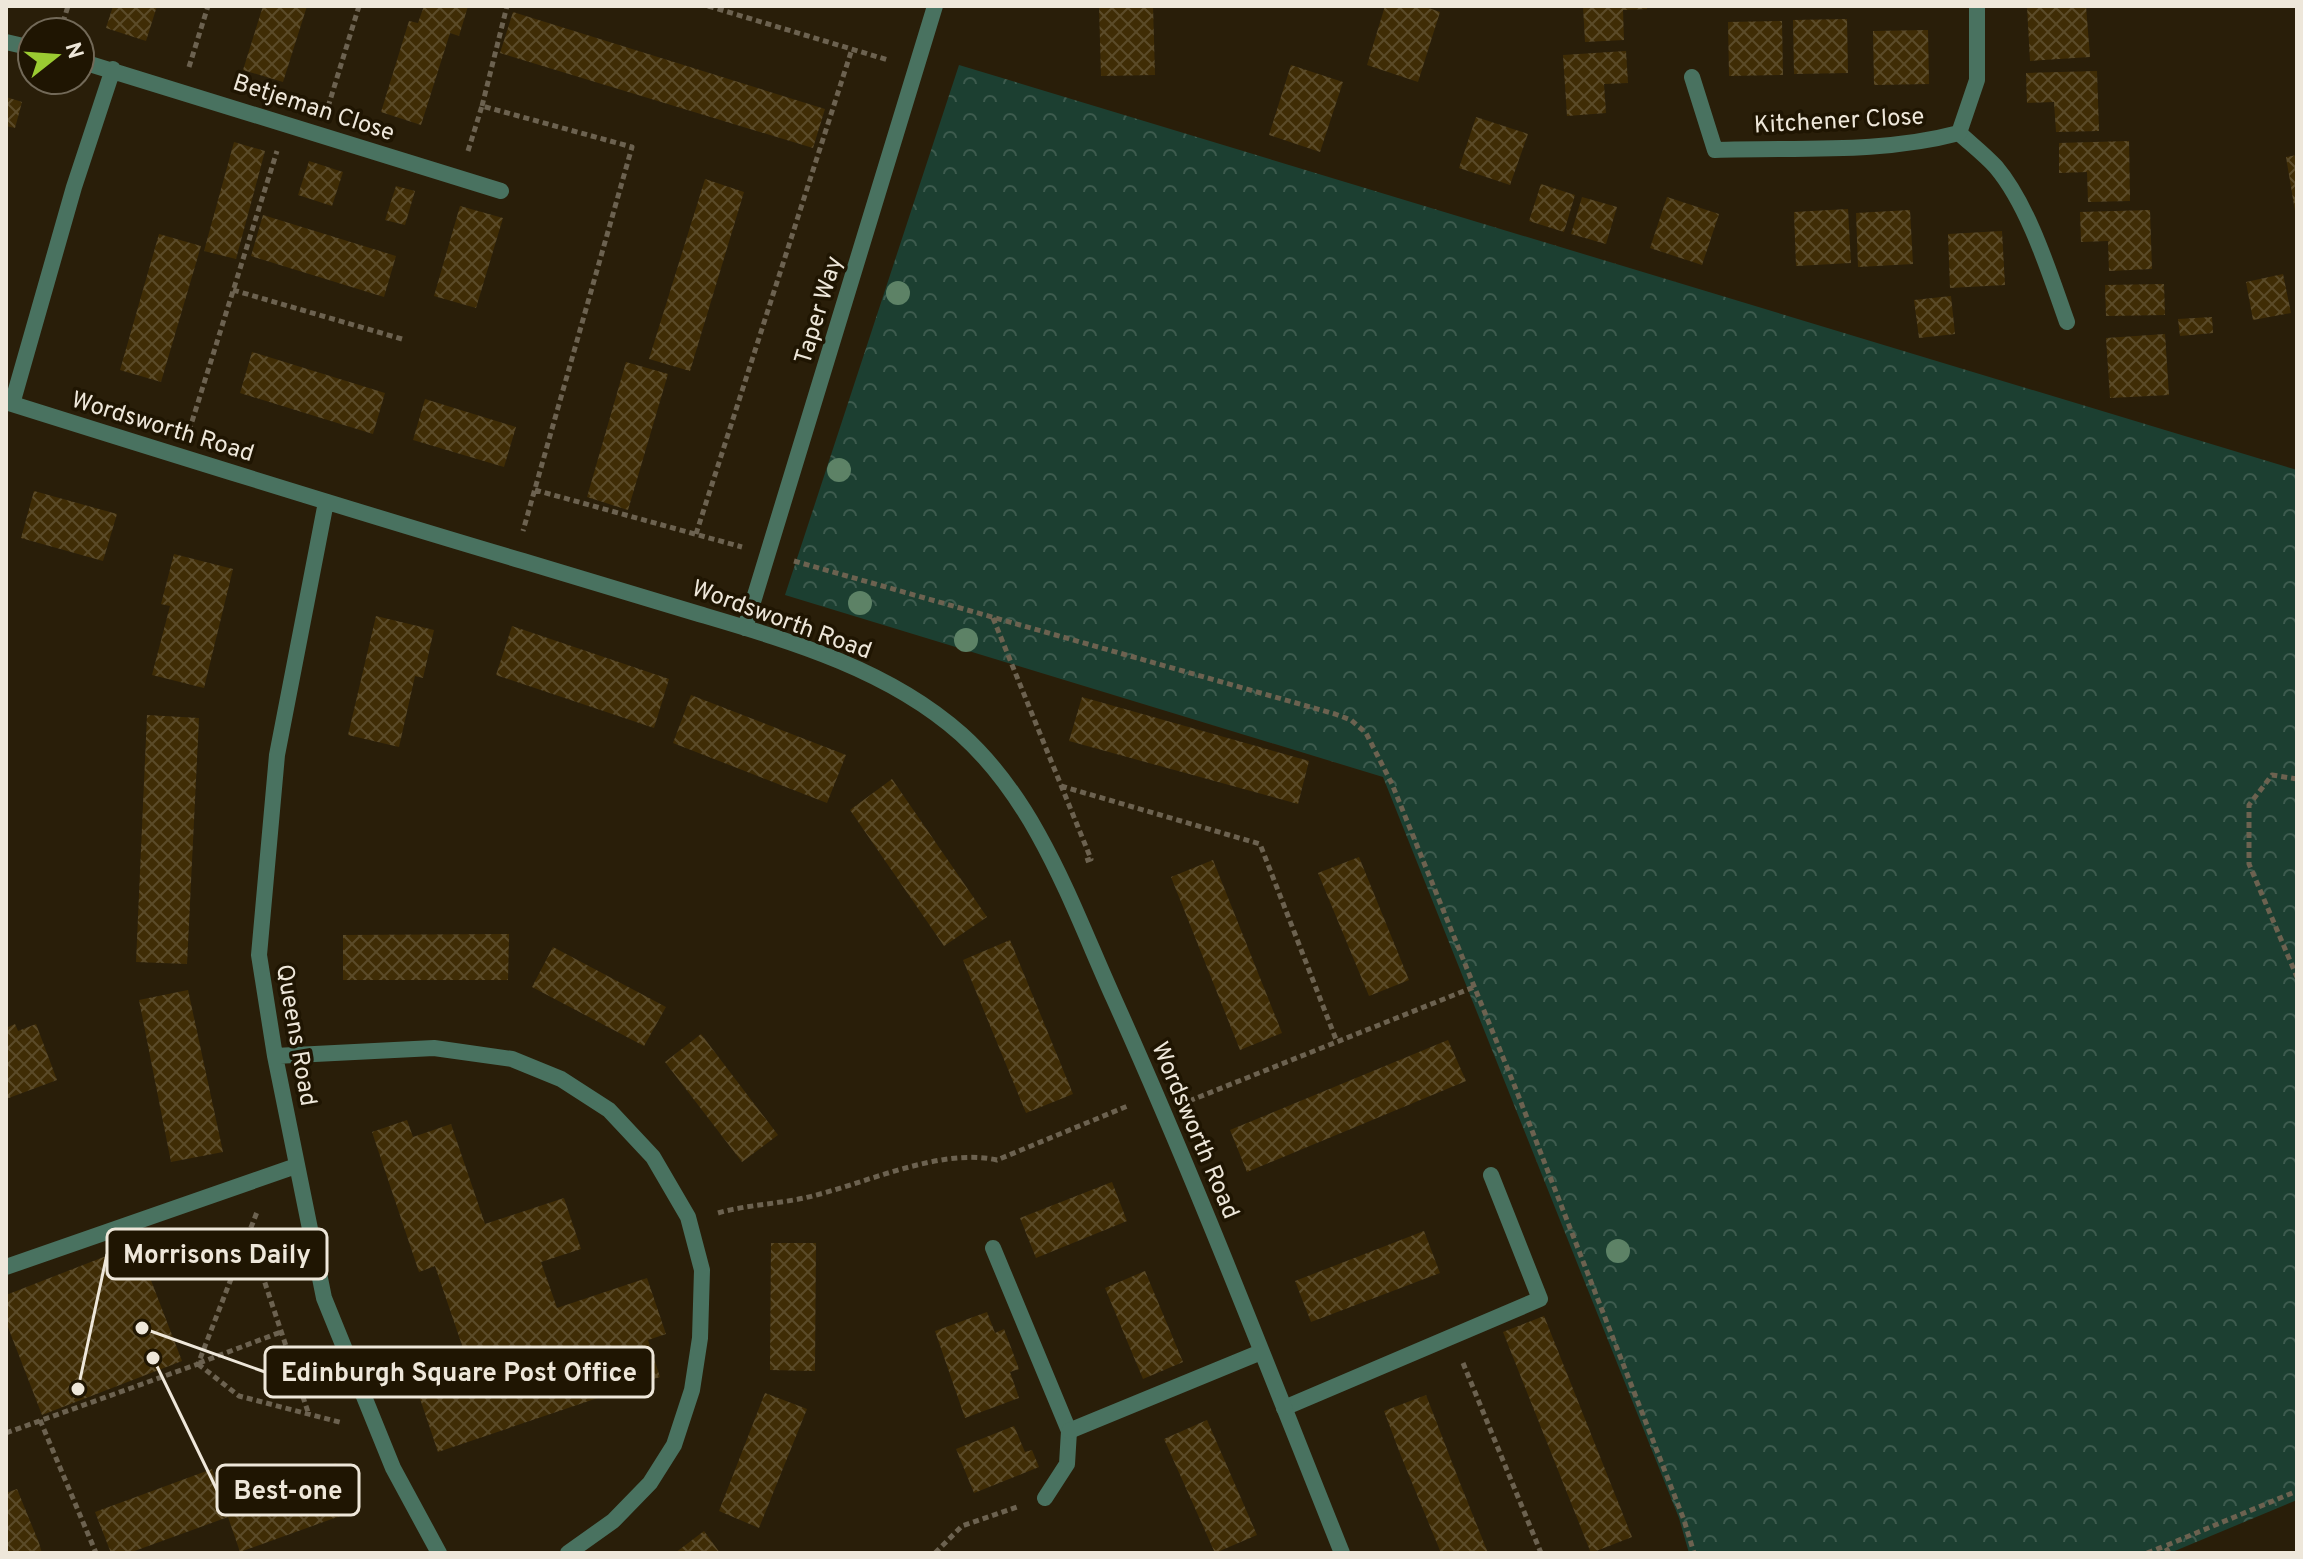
<svg xmlns="http://www.w3.org/2000/svg" width="2303" height="1559" viewBox="0 0 2303 1559" font-family="Overpass,sans-serif">
<style>
.park{fill:url(#park-crowns)}
.building{fill:url(#building-cross-hatch)}
.lines{fill:none;stroke-linecap:round;stroke-linejoin:round}
.path{stroke:#6c6250;stroke-width:5;stroke-dasharray:6 4;stroke-linecap:butt}
.lane{stroke:#497260;stroke-width:16}
.street{stroke:#497260;stroke-width:16}
.tree{fill:#5d8266}
.labels{text-anchor:middle;stroke-width:7;stroke-linejoin:round;paint-order:stroke}
.street-label{font-size:24px;fill:#eee7da;stroke:#1f1502}
.leader{fill:none;stroke:#eee7da;stroke-width:3}
.callout-dot{fill:#eee7da;stroke:#1f1502;stroke-width:3}
.callout{fill:#1f1502;stroke:#eee7da;stroke-width:3}
.callout-label{font-size:26px;text-anchor:middle;font-weight:bold;fill:#eee7da}
</style>
<defs>
<pattern id="park-crowns" width="20" height="18" patternUnits="userSpaceOnUse" patternTransform="scale(2)"><rect width="20" height="18" fill="#1c3f31"/><path d="M2 6a3 3 0 1 1 6 0M12 15a3 3 0 1 1 6 0" fill="none" stroke="#3d5b4e"/></pattern>
<pattern id="building-cross-hatch" width="8" height="8" patternUnits="userSpaceOnUse" patternTransform="scale(2)"><rect width="8" height="8" fill="#3f2c05"/><path d="M0 0l8 8M0 8l8-8" fill="none" stroke="#5b4b29"/></pattern>
</defs>
<rect width="100%" height="100%" fill="#291e09"/>
<path class="park" d="M959 65 2297 470V1500L2170 1553H1689L1679 1518 1383 777 785 595Z"/>
<path class="building" d="M113 6H157L146 41 106 28Z
M263 6H307L283 82 243 70Z
M424 6H468L459 36 450 33 421 125 381 112 409 21 418 23Z
M1099 6H1153L1155 75 1101 76Z
M1385 6H1423L1440 12 1418 82 1367 65Z
M1583 6H1647V9L1623 10 1624 40 1585 42Z
M2027 6H2086L2090 57 2030 61Z
M513 12 825 109 813 148 500 53Z
M1847 19 1848 73 1794 74 1793 20Z
M1782 21 1783 75 1729 76 1728 22Z
M1928 30 1929 84 1874 85 1873 31Z
M1626 51 1628 83 1604 84 1606 113 1567 116 1563 55Z
M1291 65 1343 82 1320 152 1269 135Z
M2097 71 2099 131 2056 132 2054 102 2027 103 2026 73Z
M6 97 22 102 15 128 6 126Z
M1476 117 1528 134 1510 185 1459 168Z
M2129 141 2130 201 2088 202 2087 172 2059 173V143Z
M234 142 265 151 236 259 204 251Z
M2297 155V211H2295L2286 157Z
M309 161 343 172 332 206 298 195Z
M705 179 744 192 690 371 649 359Z
M1541 184 1575 195 1564 232 1529 221Z
M396 186 415 191 405 225 385 220Z
M1582 197 1617 207 1606 244 1571 234Z
M1667 197 1719 214 1702 265 1650 248Z
M460 206 503 218 476 308 434 296Z
M1848 209 1851 263 1796 266 1794 212Z
M1910 210 1913 264 1858 267 1856 213Z
M2150 210 2152 269 2109 271 2108 241 2081 242 2080 212Z
M263 215 396 256 384 297 251 256Z
M2002 231 2005 285 1950 288 1948 234Z
M159 234 201 246 161 382 120 370Z
M2283 274 2291 313 2253 320 2246 282Z
M2164 284 2165 315 2106 316 2105 285Z
M1951 296 1955 334 1919 338 1914 300Z
M2212 317 2213 333 2180 336 2178 319Z
M2165 334 2169 395 2110 398 2106 338Z
M252 352 385 393 373 434 240 393Z
M626 362 668 374 628 510 587 497Z
M425 399 516 427 504 467 413 440Z
M34 491 117 514 103 561 21 538Z
M174 554 233 569 204 688 152 675 170 606 161 604Z
M376 616 434 630 423 678 415 676 399 747 348 735Z
M512 626 669 679 654 728 496 675Z
M691 695 846 755 827 803 673 743Z
M1082 697 1309 761 1298 804 1069 741Z
M147 715 199 718 187 964 136 962Z
M892 779 987 917 944 946 850 810Z
M1359 857 1409 980 1369 996 1318 873Z
M1213 860 1282 1033 1240 1050 1171 877Z
M509 934 508 980H343V935Z
M1010 940 1073 1094 1026 1113 963 960Z
M553 947 666 1007 644 1046 532 987Z
M188 990 223 1152 171 1162 139 1000Z
M15 1024 18 1031 36 1024 57 1080 6 1099V1028Z
M701 1034 778 1135 742 1162 665 1062Z
M1448 1040 1466 1081 1247 1172 1230 1130Z
M407 1120 413 1137 451 1124 485 1224 564 1198 581 1249 541 1262 557 1308 647 1278 666 1334 648 1340 660 1377 438 1452 411 1372 465 1354 435 1266 419 1272 372 1132Z
M1112 1182 1127 1221 1036 1258 1020 1218Z
M1424 1231 1440 1273 1311 1322 1295 1281Z
M771 1243H816L815 1371 770 1370Z
M137 1244 182 1361 42 1415 6 1322V1295Z
M1145 1271 1183 1362 1143 1379 1105 1288Z
M987 1312 995 1333 1004 1329 1019 1369 1010 1372 1019 1398 965 1418 935 1331Z
M1544 1316 1632 1537 1591 1553 1503 1332Z
M765 1393 807 1409 759 1528 719 1511Z
M1426 1395 1460 1483 1488 1553H1441L1401 1456 1384 1411Z
M1207 1420 1257 1535 1215 1553 1164 1439Z
M1014 1426 1025 1452 1032 1450 1039 1467 974 1493 956 1449Z
M336 1463 354 1511 240 1552 228 1517 129 1553H111L95 1512 212 1469 224 1504Z
M17 1489 39 1543 42 1553H6V1493Z
M704 1531 720 1553H675Z"/>
<g class="lines">
<path class="path" d="M708 6 888 60
M60 32 68 6
M189 67 208 6
M482 106 507 6
M328 107 359 6
M468 151 482 106 632 147 523 531
M233 290 402 339
M189 431 277 151
M535 490 742 547
M696 534 852 49
M794 561 1335 714 1351 720 1366 733 1392 784 1515 1087 1684 1520 1694 1553
M993 618 1091 859 1085 861
M2297 779 2272 775 2249 805V864L2297 977
M1061 786 1260 844 1337 1042
M1189 1101 1474 987
M718 1213C746 1205 776 1204 804 1198 863 1185 939 1147 997 1160L1130 1105
M249 1235 308 1412
M199 1363 281 1332
M1463 1363 1541 1553
M198 1364 239 1396 343 1423
M40 1420 96 1553
M6 1433 198 1364 257 1212
M935 1553 962 1526 1017 1507
M2147 1553 2165 1546
M2169 1553 2165 1546 2297 1491"/>
<path class="lane" d="M1959 133C1971 144 1985 155 1996 167 2029 206 2050 275 2067 322
M993 1248 1069 1431 1067 1464 1045 1498
M1284 1408 1540 1299 1491 1175"/>
<path class="street" d="M6 42 32 48
M80 61 501 191
M1692 77 1715 150C1796 147 1880 154 1959 133L1977 80V6
M6 402C178 456 350 510 523 561 582 579 641 597 699 614 790 641 888 669 961 734 1038 803 1072 906 1114 999 1196 1181 1268 1368 1342 1553
M12 404 74 187 113 69
M326 502 277 755 259 955 275 1056 324 1298 393 1468 439 1553
M745 628 935 6
M275 1056 434 1048 512 1059 561 1079 609 1110 653 1157 688 1217 702 1270 700 1338 692 1390 674 1445 650 1483 613 1521 568 1553
M6 1267 296 1166
M1069 1431 1261 1352"/>
</g>
<g class="tree">
<circle cx="898" cy="293" r="12"/>
<circle cx="839" cy="470" r="12"/>
<circle cx="860" cy="603" r="12"/>
<circle cx="966" cy="640" r="12"/>
<circle cx="1618" cy="1251" r="12"/>
</g>
<g class="labels">
<g class="street-label">
<text transform="translate(314 107) rotate(18)" y="8">Betjeman Close</text>
<text transform="translate(1839 120) rotate(-3)" y="8">Kitchener Close</text>
<text transform="translate(818 310) rotate(-73)" y="8">Taper Way</text>
<text transform="translate(163 426) rotate(17)" y="8">Wordsworth Road</text>
<text transform="translate(782 619) rotate(20)" y="8">Wordsworth Road</text>
<text transform="translate(297 1035) rotate(80)" y="8">Queens Road</text>
<text transform="translate(1196 1130) rotate(67)" y="8">Wordsworth Road</text>
</g>
</g>
<path class="leader" d="M78 1389L107 1254M142 1328L265 1372M153 1358L217 1490"/>
<g class="callout-dot">
<circle cx="78" cy="1389" r="8"/>
<circle cx="142" cy="1328" r="8"/>
<circle cx="153" cy="1358" r="8"/>
</g>
<g class="callout">
<rect x="107" y="1229" width="220" height="50" rx="8"/>
<rect x="265" y="1347" width="388" height="50" rx="8"/>
<rect x="217" y="1465" width="142" height="50" rx="8"/>
</g>
<g class="callout-label">
<text x="217" y="1263">Morrisons Daily</text>
<text x="459" y="1381">Edinburgh Square Post Office</text>
<text x="288" y="1499">Best-one</text>
</g>
<rect width="2303" height="1559" fill="none" stroke="#eee7da" stroke-width="16"/>
<g transform="translate(56 56) rotate(73)"><circle r="38" fill="#1f1502" stroke="#726958" stroke-width="2"/>
<path d="M0-6L14 30L0 20L-14 30Z" fill="#9bcb32"/>
<text y="-12" font-size="22" font-weight="bold" text-anchor="middle" fill="#eee7da">N</text>
</g>
</svg>
